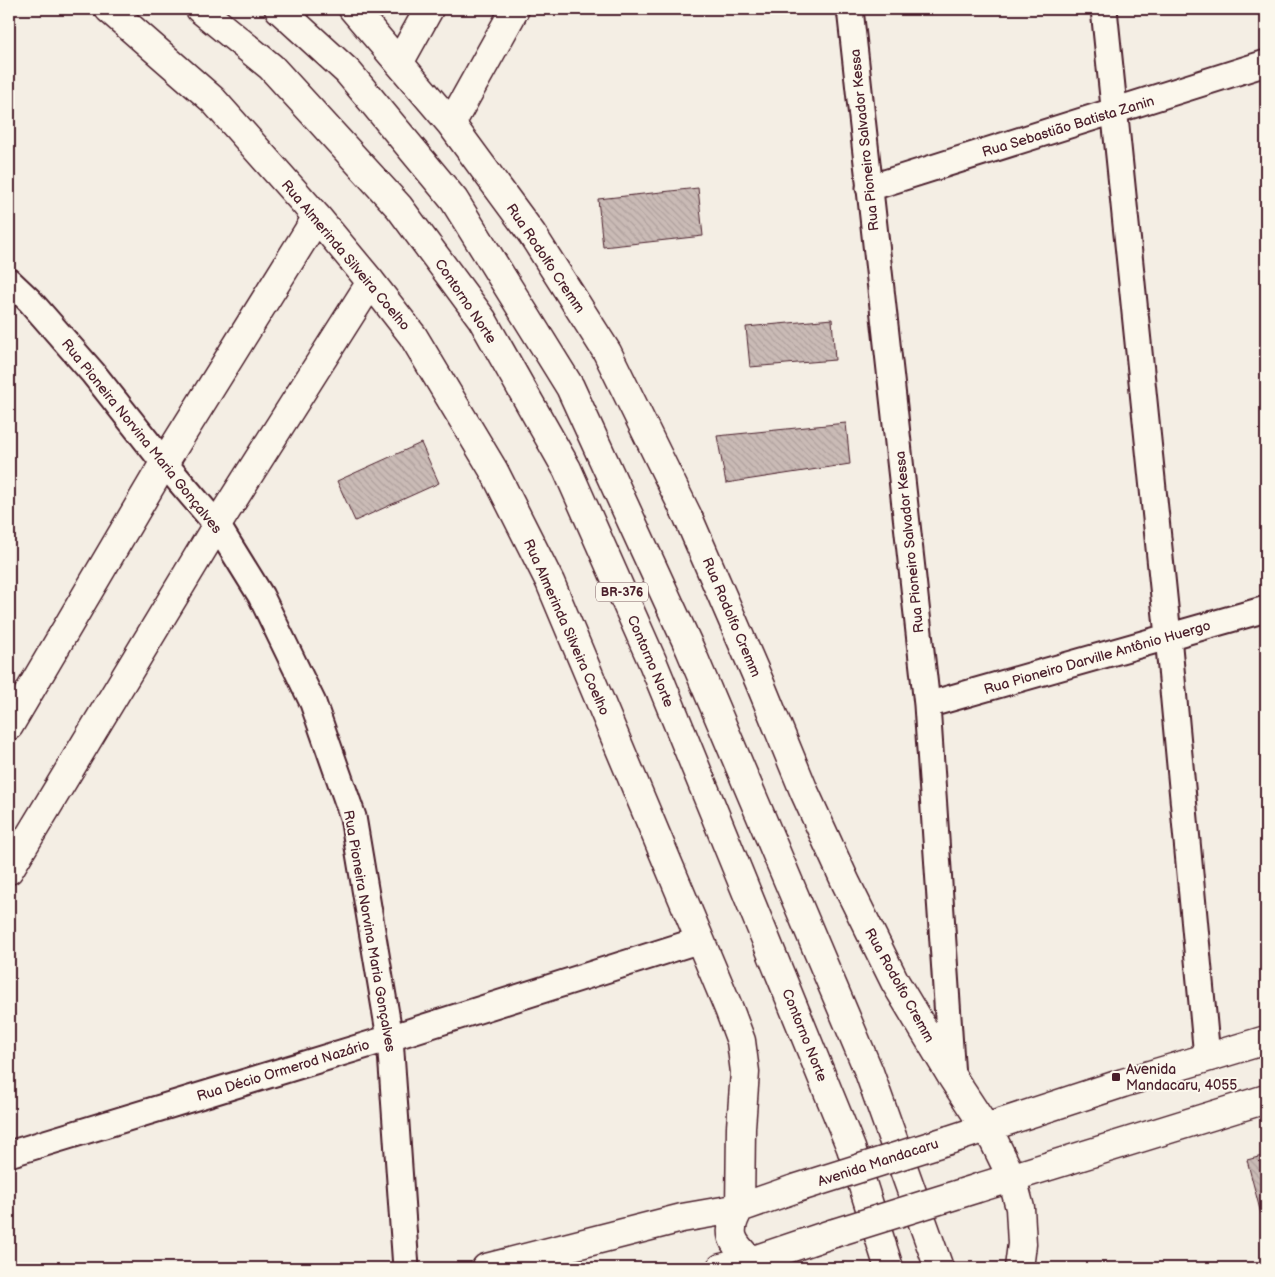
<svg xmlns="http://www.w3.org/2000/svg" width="1275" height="1277" viewBox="0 0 1275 1277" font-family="'Balsamiq Sans',sans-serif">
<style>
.building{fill:url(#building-back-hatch);stroke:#4a1f2b}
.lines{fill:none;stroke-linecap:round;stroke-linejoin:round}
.minor-casing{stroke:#4a1f2b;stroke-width:29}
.tertiary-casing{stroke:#4a1f2b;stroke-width:31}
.motorway-casing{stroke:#4a1f2b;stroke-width:31}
.minor{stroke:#fbf7ec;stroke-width:25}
.tertiary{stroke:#fbf7ec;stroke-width:28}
.motorway{stroke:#fbf7ec;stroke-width:28}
.tertiary-bridge-casing{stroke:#4a1f2b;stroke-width:31;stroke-linecap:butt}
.tertiary-bridge{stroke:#fbf7ec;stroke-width:28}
.poi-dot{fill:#4a1f2b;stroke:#fbf7ec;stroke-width:2}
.labels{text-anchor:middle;stroke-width:4;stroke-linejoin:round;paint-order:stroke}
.shield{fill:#fbf7ec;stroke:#7f6065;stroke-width:1}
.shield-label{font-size:12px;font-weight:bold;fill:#4a1f2b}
.street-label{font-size:14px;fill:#4a1f2b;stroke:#fbf7ec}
.poi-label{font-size:14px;fill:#4a1f2b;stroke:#fbf7ec;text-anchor:start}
</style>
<defs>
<pattern id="building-back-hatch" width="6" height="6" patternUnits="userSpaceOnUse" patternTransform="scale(1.25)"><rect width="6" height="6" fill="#cabbb6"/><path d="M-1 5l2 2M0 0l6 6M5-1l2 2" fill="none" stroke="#afa09d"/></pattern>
</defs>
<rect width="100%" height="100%" fill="#f4eee4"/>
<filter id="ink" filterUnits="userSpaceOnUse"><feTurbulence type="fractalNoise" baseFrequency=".02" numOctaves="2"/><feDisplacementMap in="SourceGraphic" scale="10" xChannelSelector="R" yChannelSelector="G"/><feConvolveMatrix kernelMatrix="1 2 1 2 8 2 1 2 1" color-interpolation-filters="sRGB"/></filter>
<g filter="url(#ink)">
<path class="building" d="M698 188 703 236 603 247 598 199Z
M832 319 835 360 750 367 746 327Z
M846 423 850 464 726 483 717 436Z
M421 443 439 483 355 521 337 481Z
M1266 1155V1233L1247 1160Z"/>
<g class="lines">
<defs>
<path id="minor" d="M850 9 927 705 952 1077
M1104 9 1168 636 1207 1057
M869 188 1266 63
M9 281 30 301 93 373 164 463 217 525 261 596 313 703 353 817 390 1038 406 1268
M927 705 1266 609
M9 1154 390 1038 700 940"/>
<path id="tertiary" d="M109 9 213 100 317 217 371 282 413 336 494 471 550 582 729 1009 741 1041 745 1072 741 1127 740 1208C721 1239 738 1246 757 1268
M353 9 451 124 532 234 607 352 688 517 759 681 804 791 846 883 895 982 952 1077 994 1141 1012 1178 1020 1208 1022 1244 1019 1268
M399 63 429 9
M451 124 515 9
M9 726 164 463 317 217
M9 870 217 525 371 282
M949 1140 1123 1083 1266 1040
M978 1188 1266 1099
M486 1268 682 1218 740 1208 794 1189
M721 1268 751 1261 834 1233"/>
<path id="motorway" d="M200 9 271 67 399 207 482 319 567 469 653 663 851 1148 889 1268
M279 9 348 72 454 200 570 387 690 649 869 1072 939 1268"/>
</defs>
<use href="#minor" class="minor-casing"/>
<use href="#tertiary" class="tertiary-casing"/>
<use href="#motorway" class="motorway-casing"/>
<use href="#minor" class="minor"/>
<use href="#tertiary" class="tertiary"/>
<use href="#motorway" class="motorway"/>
<defs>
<path id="tertiary-bridge" d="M794 1189 949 1140
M834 1233 978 1188"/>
</defs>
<use href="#tertiary-bridge" class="tertiary-bridge-casing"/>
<use href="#tertiary-bridge" class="tertiary-bridge"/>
</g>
</g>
<rect class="poi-dot" x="1111" y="1072" width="10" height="10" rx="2.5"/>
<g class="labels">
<rect class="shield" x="596" y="582.5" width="52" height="19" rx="4"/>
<g class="shield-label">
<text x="622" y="596">BR-376</text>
</g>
<g class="street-label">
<text transform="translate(1068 126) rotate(-17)" y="5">Rua Sebastião Batista Zanin</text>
<text transform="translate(864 140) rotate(-96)" y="5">Rua Pioneiro Salvador Kessa</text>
<text transform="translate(346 255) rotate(50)" y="5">Rua Almerinda Silveira Coelho</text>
<text transform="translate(546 258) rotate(56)" y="5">Rua Rodolfo Cremm</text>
<text transform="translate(466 301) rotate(56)" y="5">Contorno Norte</text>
<text transform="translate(142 436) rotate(51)" y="5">Rua Pioneira Norvina Maria Gonçalves</text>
<text transform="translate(909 542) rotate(-96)" y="5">Rua Pioneiro Salvador Kessa</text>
<text transform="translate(732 617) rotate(67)" y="5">Rua Rodolfo Cremm</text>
<text transform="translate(567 627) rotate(66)" y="5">Rua Almerinda Silveira Coelho</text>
<text transform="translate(1097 657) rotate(-16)" y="5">Rua Pioneiro Darville Antônio Huergo</text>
<text transform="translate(651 661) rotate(67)" y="5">Contorno Norte</text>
<text transform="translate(370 931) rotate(80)" y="5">Rua Pioneira Norvina Maria Gonçalves</text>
<text transform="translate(900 985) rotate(61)" y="5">Rua Rodolfo Cremm</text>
<text transform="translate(805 1035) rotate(68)" y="5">Contorno Norte</text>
<text transform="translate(283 1070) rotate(-17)" y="5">Rua Décio Ormerod Nazário</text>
<text transform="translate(878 1162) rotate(-18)" y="5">Avenida Mandacaru</text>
</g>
<g class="poi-label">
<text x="1126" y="1074">Avenida<tspan x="1126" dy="16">Mandacaru, 4055</tspan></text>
</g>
</g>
<rect width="1275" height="1277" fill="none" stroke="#fbf7ec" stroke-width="30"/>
<rect x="15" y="15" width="1245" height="1247" fill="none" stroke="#4a1f2b" stroke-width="2" filter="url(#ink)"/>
</svg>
